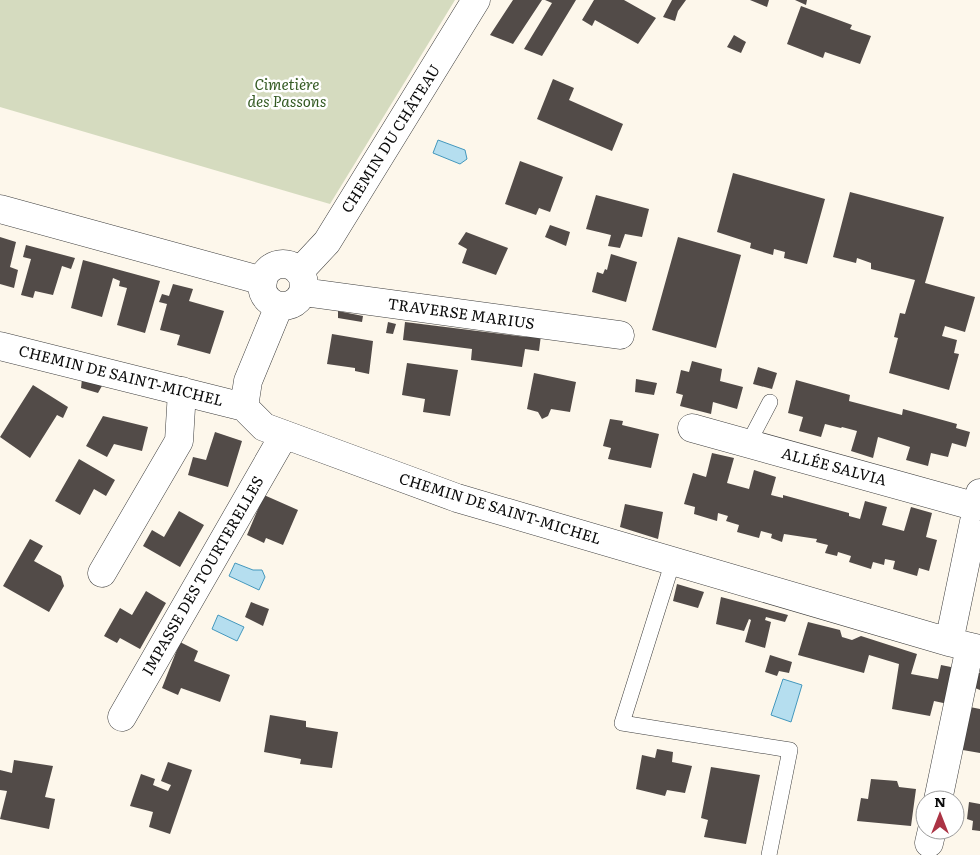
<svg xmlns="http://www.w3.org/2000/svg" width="980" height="855" viewBox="0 0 980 855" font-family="Literata,serif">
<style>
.cemetery{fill:#d5dbbf}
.water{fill:#b5deef;stroke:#4498bd}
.building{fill:#524b48}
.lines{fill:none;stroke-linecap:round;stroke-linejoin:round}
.service-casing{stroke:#3e3e3e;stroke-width:16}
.minor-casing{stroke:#3e3e3e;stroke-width:29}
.service{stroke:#fff;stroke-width:15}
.minor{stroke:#fff;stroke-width:28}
.labels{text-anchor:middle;stroke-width:5;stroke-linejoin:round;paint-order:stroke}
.park-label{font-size:15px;font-style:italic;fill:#345a23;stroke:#fff}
.street-label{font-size:15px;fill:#0b0b0b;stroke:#fff}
</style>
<rect width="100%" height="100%" fill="#fdf7eb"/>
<path class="cemetery" d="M0 0H455L330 204 0 107Z"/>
<path class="water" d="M438 140 465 150 467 159 460 164 433 153Z
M235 563 253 570H262L265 577 259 590 229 576Z
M218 615 244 627 237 641 212 629Z
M783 679 802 685 791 722 771 715Z"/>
<path class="building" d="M513 0H542L513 44 490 35Z
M545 0H576L542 56 524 49 552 3Z
M594 0H624L656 18 638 44 595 20 592 26 582 20Z
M672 0H686L678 11 675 21 663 17Z
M750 0H769L767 7Z
M795 0H807L806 5Z
M801 6 852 25 850 29 871 36 860 64 825 52 823 58 787 44Z
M734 35 746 42 741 53 727 47Z
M553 79 574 88 569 100 623 124 612 151 537 119Z
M520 161 563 177 550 212 539 208 536 215 505 204Z
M733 173 825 199 807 264 784 258 785 252 774 249 773 255 750 248 751 243 717 232Z
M850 192 944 217 925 283 975 297 965 332 945 326 942 336 957 340 954 353 959 354 949 390 889 373 898 338 894 337 900 313 905 314 915 280 871 269V263L857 258 856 263 833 257Z
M596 195 649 209 642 237 625 234 620 248 608 246 611 235 586 229Z
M550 225 570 232 566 246 545 237Z
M466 232 508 248 496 275 462 263 467 249 458 244Z
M0 237 16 242 10 267 18 270 14 288 0 284Z
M678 237 741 255 716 348 652 330Z
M26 245 75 258 71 269 62 266 53 295 35 291 33 298 21 295 31 259 23 257Z
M611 254 637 262 626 302 592 292 597 272 603 274 605 269 607 270Z
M83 260 160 281 145 333 117 325 127 288 119 286 120 281 113 278 102 317 71 308Z
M173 284 193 289 189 301 224 311 210 354 177 345 180 335 160 330 167 304 159 302 162 294 169 296Z
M338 311 363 316 362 322 338 318Z
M388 322 396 324 393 334 386 333Z
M405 322 526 337V332L541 335 539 351 525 349 522 367 471 360 472 349 403 340Z
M332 334 373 341 369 374 355 371V368L327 364Z
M692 361 722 369 720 381 743 387 737 409 713 402 711 414 680 406 683 395 676 393 681 370 689 372Z
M407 363 458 370 450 416 423 412 425 399 402 395Z
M758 367 777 373 772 389 753 384Z
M534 373 576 382 570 412 551 409 548 416 542 419 538 412 527 409Z
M82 379 103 384 98 393 81 388Z
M636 379 657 383 654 395 635 392Z
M796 380 850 395 849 401 902 415 903 409 957 424 956 428 970 432 966 447 952 443 948 457 931 453 928 466 906 460 910 447 878 437 873 458 851 451 857 431 842 427 841 428 825 424 821 437 799 431 803 417 788 413Z
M33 385 68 407 63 418 57 415 30 458 0 437Z
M103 416 148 427 142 451 114 444 107 457 86 446Z
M610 419 623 421 622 425 659 434 651 468 608 459 611 448 603 446Z
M215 432 242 441 228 487 188 475 193 457 206 460Z
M712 453 734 458 727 483 749 489 754 470 776 477 771 495 783 498V495L849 513V516L860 519 865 501 887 507 882 525 904 531 911 507 932 513 926 537 937 540 929 571 919 568 917 576 893 569 895 561 885 559 884 565 873 562 871 569 849 562 851 556 838 552 837 556 825 553 828 545 816 542 817 539 784 534 782 542 771 538 772 534 761 531 759 538 737 532 739 525 726 521 728 516 718 513 717 521 694 514 695 507 684 504 693 473 706 477Z
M79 459 115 480 106 496 94 489 80 515 55 501Z
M264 495 298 510 283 545 266 538 264 543 247 535Z
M625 504 663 512 658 539 620 527Z
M179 511 204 525 180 567 143 546 152 530 164 537Z
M30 539 43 546 34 561 61 576 64 586 49 612 3 586Z
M677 584 704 592 698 608 673 601Z
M146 591 166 603 140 649 120 638 117 643 104 636 120 608 132 615Z
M721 597 755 606 788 615 785 622 766 617 765 620 771 622 765 648 745 642 751 620 749 619 744 631 716 624Z
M251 602 269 609 263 626 245 617Z
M808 622 840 630 842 637 852 640 861 636 917 654 911 674 938 679 941 665 956 668 948 704 934 701 930 716 892 709 899 664 869 655 864 673 798 655Z
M180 642 198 651 194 661 230 675 220 702 181 688 178 695 162 688Z
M770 655 792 662 789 673 779 671 777 676 765 672Z
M979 673H980V690L975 688Z
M965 706 980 709V753L957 749Z
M270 715 306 721V727L338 732 332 768 300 764 301 759 264 752Z
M657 749 673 752 672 762 692 766 685 793 667 790 665 796 636 789 642 755 655 758Z
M14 760 53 766 45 797 55 799 49 829 0 819 7 791 0 790V770L12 773Z
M168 762 192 770 170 834 149 827 153 812 130 806 141 774 155 779 153 785 168 791 171 785 161 781Z
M711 767 760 775 746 844 704 837 708 820 701 818Z
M871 779 897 781 899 787 916 789 911 826 857 821 861 798 868 799Z
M969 802 980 804V831L972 830 973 821 967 819Z"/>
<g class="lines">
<defs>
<path id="service" d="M748 444 770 402
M673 561 622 723 790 750 769 855"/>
<path id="minor" d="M0 209 263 281
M262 285a21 21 0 1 1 42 0a21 21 0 1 1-42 0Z
M299 272 327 242 476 0
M303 292 620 335
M0 346 244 407 264 427 457 498 949 642 980 649
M244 407 248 381 279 306
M692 428 977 507
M102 573 179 441 182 391
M949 642 980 493
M122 717 284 435
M938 800 970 647
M929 843 932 830"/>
</defs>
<use href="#service" class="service-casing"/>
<use href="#minor" class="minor-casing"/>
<use href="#service" class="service"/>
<use href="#minor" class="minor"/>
</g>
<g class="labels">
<g class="park-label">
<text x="287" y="90">Cimetière<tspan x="287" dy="17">des Passons</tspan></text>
</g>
<g class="street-label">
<text transform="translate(391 139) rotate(-58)" y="5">CHEMIN DU CHÂTEAU</text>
<text transform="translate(461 314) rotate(8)" y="5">TRAVERSE MARIUS</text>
<text transform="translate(121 376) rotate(14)" y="5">CHEMIN DE SAINT-MICHEL</text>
<text transform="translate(834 467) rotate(15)" y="5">ALLÉE SALVIA</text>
<text transform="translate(500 509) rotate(17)" y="5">CHEMIN DE SAINT-MICHEL</text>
<text transform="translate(203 576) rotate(-60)" y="5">IMPASSE DES TOURTERELLES</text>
</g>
</g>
<g transform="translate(940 815)"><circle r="24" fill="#ffffff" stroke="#9d9d9d"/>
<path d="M0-4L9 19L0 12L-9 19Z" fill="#ab3344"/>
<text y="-8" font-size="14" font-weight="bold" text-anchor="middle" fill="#0b0b0b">N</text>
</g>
</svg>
